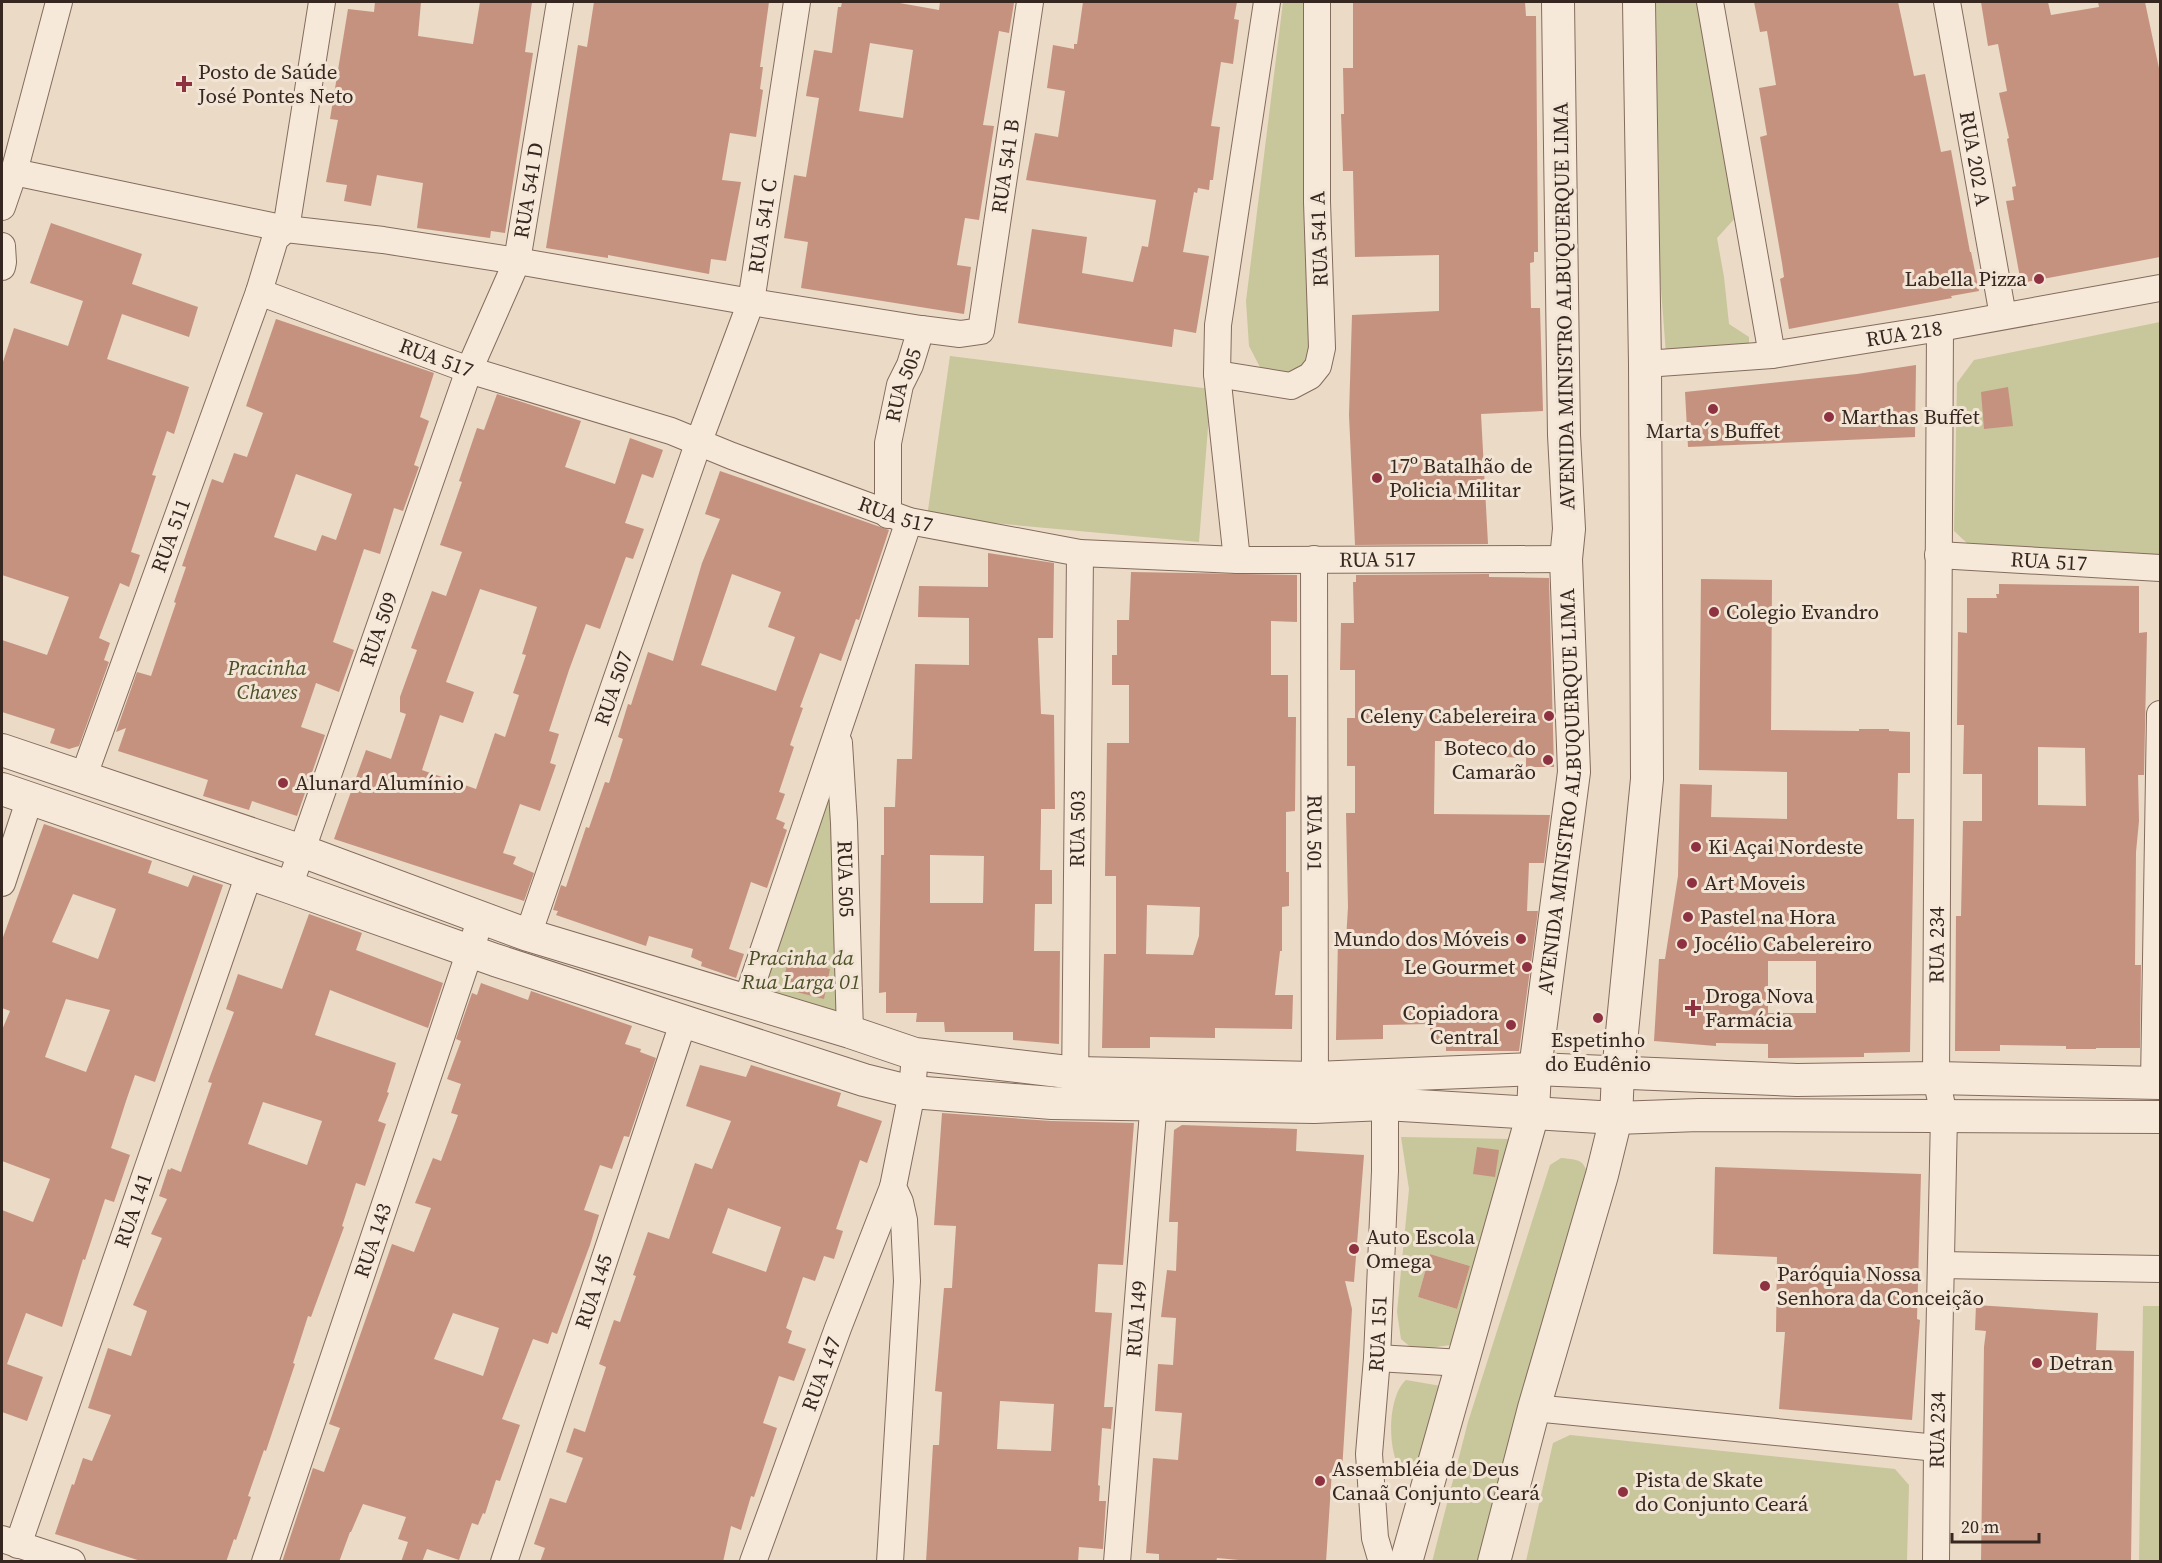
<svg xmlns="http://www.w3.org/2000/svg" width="2162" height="1563" viewBox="0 0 2162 1563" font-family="'Source Serif 4',serif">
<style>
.green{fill:#c8c69b;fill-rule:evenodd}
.building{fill:#c5927f;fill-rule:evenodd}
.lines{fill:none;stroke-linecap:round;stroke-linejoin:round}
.minor-casing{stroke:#846c5d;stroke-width:28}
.tertiary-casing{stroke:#846c5d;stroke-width:34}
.minor{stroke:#f6e9d9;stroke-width:26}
.tertiary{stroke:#f6e9d9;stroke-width:32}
.poi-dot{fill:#8e3241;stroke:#f2e5d5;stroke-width:2}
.labels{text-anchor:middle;stroke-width:6;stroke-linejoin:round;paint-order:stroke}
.poi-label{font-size:21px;fill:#362720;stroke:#f2e5d5;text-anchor:start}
.street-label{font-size:21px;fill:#362720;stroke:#f2e5d5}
.park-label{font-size:21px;font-style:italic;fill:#4c5028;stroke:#f2e5d5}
</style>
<rect width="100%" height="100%" fill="#eadac6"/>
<path class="green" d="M1283 2H1313L1322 348 1298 381 1262 371 1249 346 1246 301Z
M1656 2H1704L1736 217 1717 238 1724 277 1729 324 1749 337V351L1666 354 1660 276Z
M2160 322V560L1967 543 1954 531 1957 383 1974 360Z
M950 356 1211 389 1199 542 927 517Z
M850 726 836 1014 761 998 757 981Z
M1401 1137 1511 1139 1458 1344 1414 1350 1401 1339 1397 1312 1409 1189ZM1430 1254 1470 1266 1457 1309 1418 1297Z
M1561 1158C1580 1160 1583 1159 1589 1177L1481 1561 1432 1562 1468 1422 1550 1165Z
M2143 1306H2160V1561H2139Z
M1406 1380 1441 1386 1424 1451 1415 1461 1407 1464 1396 1460C1388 1440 1389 1395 1406 1380Z
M1570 1435 1895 1469 1909 1485 1907 1561H1526L1553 1443Z"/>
<path class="building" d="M375 2H421L418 36 473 44 480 2H532L525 52 533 53 505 233 491 231 490 238 417 228 423 183 377 175 371 206 344 201 347 185 326 182 338 120 330 119 348 9 374 12Z
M594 2H769L760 67H763L760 89 763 90 756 137 730 133 722 180 741 182 726 261 711 259 709 274 608 255V258L546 248 578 45 587 47Z
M842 2H894L939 10 940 2 1014 3 1009 33 999 31 983 125 994 126 979 220 965 218 957 265 971 267 964 314 801 288 808 242 784 238 794 175 806 177 819 98 806 96 814 50 832 53 838 7H841ZM870 43 913 50 903 118 859 111Z
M1083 2H1237L1234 19 1239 20 1233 64 1221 62 1211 126 1220 127 1213 180H1210L1209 190 1198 188 1197 193 1194 192 1183 252 1209 256 1196 333 1174 329 1172 347 1018 323 1032 229 1087 237 1082 273 1133 282 1142 246 1148 247 1156 200 1026 180 1035 133 1058 137 1065 91 1047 88 1053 45 1074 49V44H1077Z
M1353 2H1525L1526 16H1536L1538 252H1534V262L1530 263 1531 308H1540L1543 411 1481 414 1488 544 1355 545 1349 415 1352 315 1439 311V255L1355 257 1353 171H1343L1341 114H1344L1343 68H1353Z
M1754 2H1898L1914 76 1925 74 1941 152 1951 150 1970 252H1971L1979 291 1951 296 1952 298 1789 329 1780 279 1784 277 1782 263 1760 137 1767 135 1759 88 1776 85 1767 31 1760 32Z
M1981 2H2048L2051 15 2099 7 2098 2H2145L2160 73V257L2021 283 2006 201 2014 200 2012 187 2016 186 2007 139 2009 138 1999 93 2007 91 1998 44 1988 46Z
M51 223 142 254 132 284 198 307 189 337 122 314 107 359 189 387 174 434 167 431 152 475 156 476 131 552 140 555 129 587 120 583 99 638 110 643 104 660 109 662 79 746 69 749 50 743 55 729 2 712V640L47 655 69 597 2 575V365L14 328 68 346 83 301 30 283Z
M276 319 434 373 420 417 429 421 414 465 419 467 403 511 394 508 380 554 364 549 333 642 354 650 339 692 316 683 301 727 325 735 297 816 252 801 249 810 203 796 208 780 118 751 126 728 116 732 137 672 151 676 176 603 174 602 186 567 182 566 212 479 223 483 234 453 247 457 263 413 246 406ZM296 474 352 494 336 540 322 535 316 551 274 537Z
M1916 365 1915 437 1688 447 1685 392 1857 374Z
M2008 387 2013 426 1984 429 1981 392Z
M497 394 581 421 565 467 615 484 630 438 663 450 653 478 642 474 625 523 644 529 633 559 626 557 600 629 586 624 569 670 549 731 559 734 550 763 556 765 540 811 520 804 503 853 516 857 513 864 534 873 524 901 334 839 366 750 391 759 406 714 400 712V697L417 650 411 648 432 591 446 596 462 552 440 545 462 482 459 481 477 428 484 430ZM480 589 537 607 522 654 526 655 513 693 519 695 505 737 495 733 476 789 422 770 440 715 463 723 474 692 446 682Z
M720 471 889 530 859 620 856 619 841 661 820 653 800 707 803 708 790 745 794 747 779 792 785 794 776 819 785 823 783 828 787 830 767 888 751 882 729 949 744 954 736 978 701 966 702 962 691 957 693 949 649 936 646 946 556 915 558 911 553 910 561 885 566 887 586 827 589 828 605 782 609 783 623 739 618 737 628 704 631 705 648 652 673 661 702 563 720 519 705 514ZM732 574 781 592 768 627 795 637 776 691 701 665Z
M988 553 1054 563 1053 638H1038L1041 714 1054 715 1055 809H1041V821L1040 870H1052V904H1035L1034 951H1060L1059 1044 1013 1040V1032H945L944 1022H916L917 1013H886V992L879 993 881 855H884V807H895L897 759H912L915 664 969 665V618L918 617 919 586 988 587ZM930 855 984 856 983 903H930Z
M1131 572 1297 575V622L1271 621V675H1288V717H1296L1295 811 1286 812V872H1289V906L1282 907V951H1280L1275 995H1293L1292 1029 1215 1028V1038L1150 1037V1048H1102L1104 954H1116V876H1105L1107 743H1129V685H1112V655H1117V620H1129ZM1147 905 1200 907 1199 936 1193 955 1146 954Z
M1489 574V577L1549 578 1554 767H1526V758L1502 757V750H1481V741H1435L1434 814 1550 815 1544 863H1529L1527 911H1538L1519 1051H1446V1042H1430V1024L1383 1025V1039L1336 1040 1338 939 1346 940 1348 907 1346 813H1355V766H1347V718H1355V670H1340L1341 623H1354L1353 582H1356V575Z
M1701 579 1772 580 1771 730 1859 731V729H1889V731L1910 732V773H1898L1897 819H1914L1910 1052 1864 1053V1057L1768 1058V1044L1716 1043V1046L1654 1041 1659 959H1665L1678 876 1680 784 1712 785 1711 817 1787 819V772L1699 770ZM1768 961H1816V1013H1768Z
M1999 584 2139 586V633L2147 632 2144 775H2138L2139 821 2136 852 2135 965H2141L2140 1048H2096V1049H2066V1046L2000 1045V1051H1955L1956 916H1961L1963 821H1982V774H1963L1964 725H1957L1958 632 1967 633V598H1997L1996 594H1999ZM2038 747 2085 748 2086 806 2038 805Z
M44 824 152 861 148 873 188 887 193 875 223 885 155 1082 135 1075 126 1101 111 1148 130 1155 114 1202 105 1199 85 1260 83 1259 62 1327 26 1313 7 1364 43 1377 27 1421 2 1412V1210L33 1222 50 1179 2 1161V1030L10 1011 2 1008V940ZM73 894 116 909 98 959 52 942ZM66 999 110 1010 86 1072 45 1057Z
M309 914 362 933 356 950 443 983 428 1028 330 990 315 1035 396 1063 387 1092 389 1093 378 1121 386 1124 365 1186 356 1183 342 1226 344 1227 311 1317 308 1316 293 1363 295 1364 266 1451 264 1450 248 1496 251 1497 236 1540 234 1539 226 1562H144L55 1534 72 1484 74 1485 83 1458 92 1461 111 1415 88 1408 108 1348 131 1356 147 1311 133 1305 162 1238 151 1234 167 1199 159 1196 168 1169 170 1170 171 1168 181 1172 212 1083 208 1082 234 1012 226 1009 238 974 282 989ZM263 1102 322 1121 307 1165 248 1144Z
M789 958 830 969 824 999 781 988Z
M481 983 528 1000 531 991 632 1026 625 1044 641 1049 640 1052 656 1058 629 1137 624 1136 612 1169 600 1165 584 1210 599 1215 590 1245 557 1334 552 1332 548 1344 533 1339 502 1419 520 1425 500 1481 496 1480 485 1514 483 1513 478 1525 472 1523 459 1560 427 1549 422 1562H401L408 1542 398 1539 406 1517 363 1504 351 1532H350L339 1562H282L313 1468 324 1472 340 1428 329 1424 392 1244 414 1252 431 1208 415 1203 433 1158 441 1161 458 1115 451 1113 461 1084 447 1079 461 1041 456 1039 472 993 477 995ZM453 1313 499 1328 483 1376 434 1359Z
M700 1065 746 1077 751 1065 841 1093 837 1106 882 1121 867 1163 860 1160 836 1229 843 1231 834 1259 824 1256 815 1281 803 1277 786 1328 792 1331 788 1343 806 1349 794 1381 779 1376 763 1423 777 1428 754 1497 751 1496 741 1530 731 1526 723 1562H540L545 1548 534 1544 550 1498 566 1503 583 1458 566 1452 574 1428 585 1432 606 1367 599 1364 614 1320 620 1322 636 1276 633 1275 648 1232 669 1239 695 1163 712 1169 731 1121 686 1106ZM728 1208 781 1227 766 1272 712 1253Z
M942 1113 1051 1121 1134 1123 1123 1265 1098 1264 1095 1312 1112 1313 1104 1407H1113L1111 1429 1102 1428 1098 1485 1100 1486 1099 1501H1106L1103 1549 1079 1547 1078 1562H926L933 1445H939L942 1392 935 1391 944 1288H952L956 1226 934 1225ZM1000 1401 1054 1404 1051 1451 997 1449Z
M1182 1125 1297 1129 1296 1151 1364 1155 1354 1282 1345 1281 1352 1309 1342 1471 1332 1470 1326 1562H1261L1217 1558 1216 1562H1159V1554L1146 1553 1153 1458 1178 1460 1182 1413 1155 1411 1158 1364 1173 1365 1176 1318 1161 1317 1167 1270 1176 1271 1178 1222H1169L1174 1130Z
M1477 1147 1499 1150 1495 1177 1473 1174Z
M1715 1167 1921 1174 1917 1319 1920 1320 1912 1420 1779 1409 1785 1332H1776L1777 1257 1713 1254Z
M1430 1254 1470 1266 1457 1309 1418 1297Z
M1976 1305 2098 1313 2096 1350 2134 1351 2131 1562H1981L1984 1347 1986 1331 1975 1330Z"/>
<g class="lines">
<defs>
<g id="minor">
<path d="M1710 2 1772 355"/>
<path id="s1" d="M1947 2 2003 316"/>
<path id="s2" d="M14 172 286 229 383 240 517 261 751 302 921 329 960 334 981 331 1030 2"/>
<path d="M2 207 14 172 59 2"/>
<path d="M2 246 3 262 2 267"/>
<path id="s3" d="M259 292 469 370 671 431 732 456 909 521 1080 553 1237 560 1566 559"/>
<path id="s4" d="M1645 364 1772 355 1940 328 2160 288"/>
<path d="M1217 374 1291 386 1310 376 1318 366 1322 348 1317 202V2"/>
<path id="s5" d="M888 515V443L900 385 910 365 921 329"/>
<path id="s6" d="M1938 555 2160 568"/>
<path id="s7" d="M1314 559 1315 1097"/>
<path d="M1237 560 1217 374 1218 325 1267 2"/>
<path id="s8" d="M839 743 844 823 850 1032"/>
<path id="s9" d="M83 778 259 292 275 239 286 229 322 2"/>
<path d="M2 883 30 798"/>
<path id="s10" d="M289 887 469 370 517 261 560 2"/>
<path id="s11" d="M528 935 699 441 751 302 797 2"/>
<path d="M746 1002 909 521"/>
<path d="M2154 1083 2160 714"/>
<path id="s12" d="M1075 1091 1080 553"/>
<path d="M1941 1265 2160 1269"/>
<path d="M1377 1358 1462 1363"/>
<path d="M1534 1408 1937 1448"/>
<path d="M2 1539 72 1562"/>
<path id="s13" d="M18 1545 249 874"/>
<path id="s14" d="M265 1562 481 918"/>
<path id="s15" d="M504 1562 683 1023"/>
<path id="s16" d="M753 1562 838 1328 893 1187"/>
<path d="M890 1562 907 1281 904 1220 900 1202 893 1187 912 1092 915 1054"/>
<path id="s17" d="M1117 1562 1155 1087"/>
<path id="s18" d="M1382 1562 1375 1538 1369 1454 1377 1358 1385 1171V1104"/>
<path id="s19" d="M1936 1562 1937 1448 1944 1115 1936 1078 1940 328"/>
</g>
<g id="tertiary">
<path d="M2 750 302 851 528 935 850 1032 915 1054 1076 1073 1315 1078 1535 1069 1797 1080 1936 1078 2160 1083"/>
<path d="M2 789 289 887 495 960 864 1080 912 1092 1052 1103 1314 1107 1385 1104 1616 1118 1699 1115 2160 1117"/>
<path id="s20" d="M1406 1562 1533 1113 1535 1069 1574 772 1566 559 1569 529 1564 435 1558 2"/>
<path d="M1494 1562 1534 1408 1602 1175 1616 1118 1618 1073 1647 779 1645 364 1639 2"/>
</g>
</defs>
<use href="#minor" class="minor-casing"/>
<use href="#tertiary" class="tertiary-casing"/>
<use href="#minor" class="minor"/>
<use href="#tertiary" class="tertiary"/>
</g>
<g class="poi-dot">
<path d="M181 75h6v6h6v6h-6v6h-6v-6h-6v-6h6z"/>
<circle cx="2039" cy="279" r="6"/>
<circle cx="1713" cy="409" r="6"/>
<circle cx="1829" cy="417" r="6"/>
<circle cx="1377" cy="478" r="6"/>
<circle cx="1714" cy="612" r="6"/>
<circle cx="1549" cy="716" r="6"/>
<circle cx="1548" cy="760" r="6"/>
<circle cx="283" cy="783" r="6"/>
<circle cx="1696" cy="847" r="6"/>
<circle cx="1692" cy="883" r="6"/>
<circle cx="1688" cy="917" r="6"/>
<circle cx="1521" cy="939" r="6"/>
<circle cx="1682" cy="944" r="6"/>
<circle cx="1527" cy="967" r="6"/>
<path d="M1690 999h6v6h6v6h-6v6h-6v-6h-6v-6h6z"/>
<circle cx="1598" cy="1018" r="6"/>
<circle cx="1511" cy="1025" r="6"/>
<circle cx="1354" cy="1249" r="6"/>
<circle cx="1765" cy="1286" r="6"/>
<circle cx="2037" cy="1363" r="6"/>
<circle cx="1320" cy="1481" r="6"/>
<circle cx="1623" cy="1492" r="6"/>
</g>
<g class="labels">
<g class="poi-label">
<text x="198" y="79">Posto de Saúde<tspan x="198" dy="24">José Pontes Neto</tspan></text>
<text x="2027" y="286" text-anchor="end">Labella Pizza</text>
<text x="1841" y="424">Marthas Buffet</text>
<text x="1713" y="438" text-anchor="middle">Marta´s Buffet</text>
<text x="1389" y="473">17º Batalhão de<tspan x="1389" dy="24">Policia Militar</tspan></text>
<text x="1726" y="619">Colegio Evandro</text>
<text x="1537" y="723" text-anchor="end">Celeny Cabelereira</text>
<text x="1536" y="755" text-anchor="end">Boteco do<tspan x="1536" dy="24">Camarão</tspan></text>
<text x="295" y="790">Alunard Alumínio</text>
<text x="1708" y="854">Ki Açai Nordeste</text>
<text x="1704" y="890">Art Moveis</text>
<text x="1700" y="924">Pastel na Hora</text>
<text x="1509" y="946" text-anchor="end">Mundo dos Móveis</text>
<text x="1694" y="951">Jocélio Cabelereiro</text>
<text x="1515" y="974" text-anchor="end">Le Gourmet</text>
<text x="1705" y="1003">Droga Nova<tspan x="1705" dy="24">Farmácia</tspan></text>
<text x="1499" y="1020" text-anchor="end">Copiadora<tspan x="1499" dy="24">Central</tspan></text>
<text x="1598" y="1047" text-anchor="middle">Espetinho<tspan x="1598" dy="24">do Eudênio</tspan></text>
<text x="1366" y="1244">Auto Escola<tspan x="1366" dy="24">Omega</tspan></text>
<text x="1777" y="1281">Paróquia Nossa<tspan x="1777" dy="24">Senhora da Conceição</tspan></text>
<text x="2049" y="1370">Detran</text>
<text x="1332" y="1476">Assembléia de Deus<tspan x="1332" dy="24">Canaã Conjunto Ceará</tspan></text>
<text x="1635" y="1487">Pista de Skate<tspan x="1635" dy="24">do Conjunto Ceará</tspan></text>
</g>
<g class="street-label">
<text dy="7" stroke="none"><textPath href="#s1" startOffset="159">RUA 202 A</textPath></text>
<text dy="7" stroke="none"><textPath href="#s2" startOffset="1148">RUA 541 B</textPath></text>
<text dy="7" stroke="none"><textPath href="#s10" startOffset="738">RUA 541 D</textPath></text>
<text dy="7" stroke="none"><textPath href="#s11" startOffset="748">RUA 541 C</textPath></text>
<text transform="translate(1319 239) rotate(-92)" y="7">RUA 541 A</text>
<text transform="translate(1564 306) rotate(-91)" y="7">AVENIDA MINISTRO ALBUQUERQUE LIMA</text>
<text dy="7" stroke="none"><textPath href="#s4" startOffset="261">RUA 218</textPath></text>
<text dy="7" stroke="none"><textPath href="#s3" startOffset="189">RUA 517</textPath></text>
<text dy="7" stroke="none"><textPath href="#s5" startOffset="132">RUA 505</textPath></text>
<text dy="7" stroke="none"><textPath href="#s3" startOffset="675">RUA 517</textPath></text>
<text dy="7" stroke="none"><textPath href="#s9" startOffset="258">RUA 511</textPath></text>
<text dy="7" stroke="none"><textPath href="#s3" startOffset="1161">RUA 517</textPath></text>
<text dy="7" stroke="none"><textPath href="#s6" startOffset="111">RUA 517</textPath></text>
<text dy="7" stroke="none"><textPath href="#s10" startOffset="273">RUA 509</textPath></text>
<text dy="7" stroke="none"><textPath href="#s11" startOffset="261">RUA 507</textPath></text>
<text dy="7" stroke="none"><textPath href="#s20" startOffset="790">AVENIDA MINISTRO ALBUQUERQUE LIMA</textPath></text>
<text dy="7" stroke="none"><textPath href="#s12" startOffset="262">RUA 503</textPath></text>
<text dy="7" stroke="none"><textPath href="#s7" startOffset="274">RUA 501</textPath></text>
<text dy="7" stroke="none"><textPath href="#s8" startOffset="136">RUA 505</textPath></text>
<text dy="7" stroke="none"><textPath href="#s19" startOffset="618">RUA 234</textPath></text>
<text dy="7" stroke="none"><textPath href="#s13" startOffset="354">RUA 141</textPath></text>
<text dy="7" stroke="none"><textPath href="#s14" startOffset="339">RUA 143</textPath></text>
<text dy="7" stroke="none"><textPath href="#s15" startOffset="285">RUA 145</textPath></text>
<text dy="7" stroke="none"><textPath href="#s17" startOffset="244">RUA 149</textPath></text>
<text dy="7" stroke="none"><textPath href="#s18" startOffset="230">RUA 151</textPath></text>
<text dy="7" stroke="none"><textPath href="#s16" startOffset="200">RUA 147</textPath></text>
<text dy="7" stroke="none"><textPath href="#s19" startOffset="132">RUA 234</textPath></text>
</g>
<g class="park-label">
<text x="267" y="675">Pracinha<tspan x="267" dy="24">Chaves</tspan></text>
<text x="801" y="965">Pracinha da<tspan x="801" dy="24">Rua Larga 01</tspan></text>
</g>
</g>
<rect width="2162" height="1563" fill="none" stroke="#362720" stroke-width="6"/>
<path d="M1952 1533v9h87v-9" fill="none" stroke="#362720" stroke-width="3"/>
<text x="1961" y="1533" font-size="18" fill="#362720" stroke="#f2e5d5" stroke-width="4.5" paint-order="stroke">20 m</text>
</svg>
